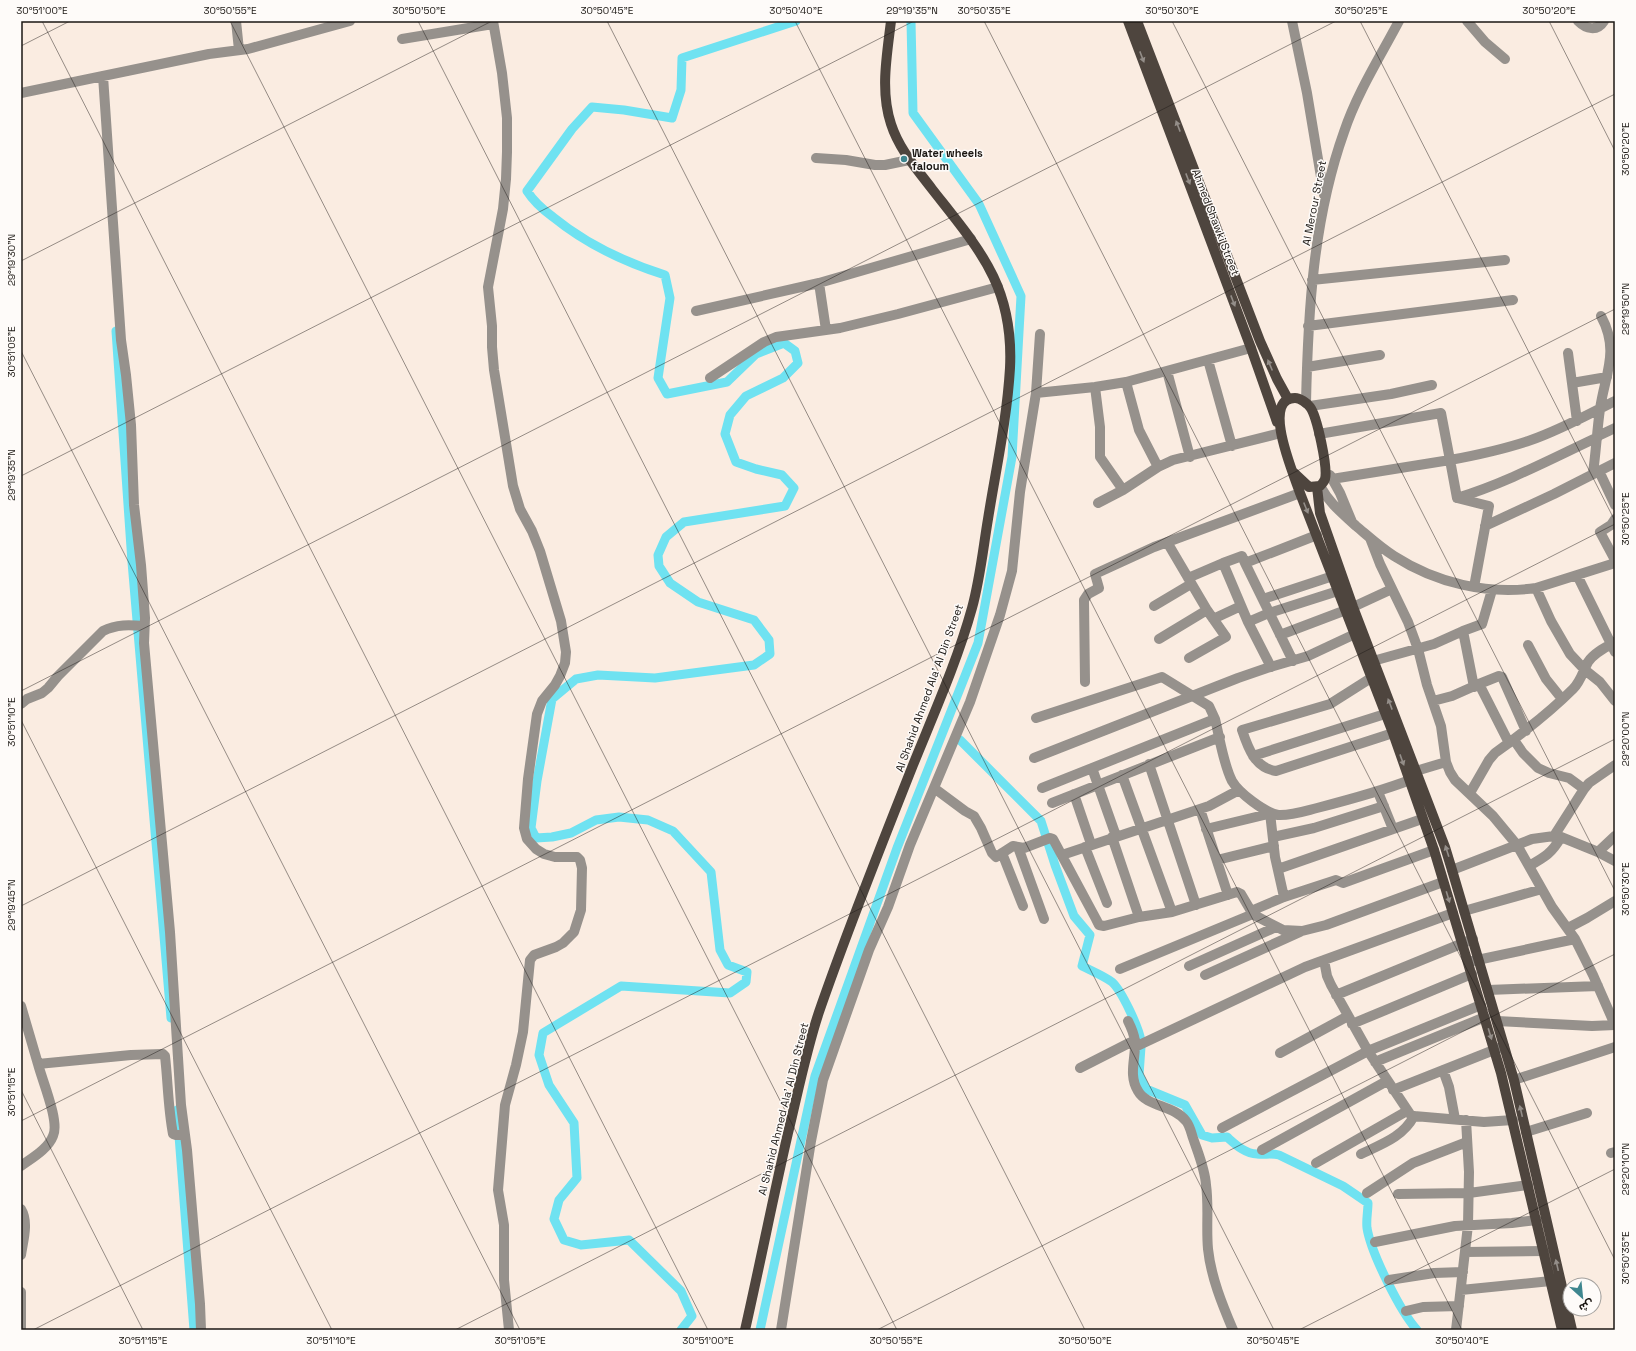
<svg xmlns="http://www.w3.org/2000/svg" width="1636" height="1351" viewBox="0 0 1636 1351" font-family="'Space Grotesk','Noto Sans Arabic',sans-serif">
<style>
.lines{fill:none;stroke-linecap:round;stroke-linejoin:round}
.canal{stroke:#6fe2f1;stroke-width:9}
.minor{stroke:#96918c;stroke-width:10}
.major{stroke:#4e453e;stroke-width:10}
.oneway{fill:#948e89}
.ticks{fill:none;stroke:#1b1713;stroke-width:1;stroke-opacity:0.45}
.poi-dot{fill:#3f868f;stroke:#fefbf9;stroke-width:1.5}
.labels{text-anchor:middle;stroke-width:3;stroke-linejoin:round;paint-order:stroke}
.poi-label{font-size:11px;font-weight:bold;fill:#1b1713;stroke:#fefbf9;text-anchor:start}
.street-label{font-size:11px;fill:#1b1713;stroke:#fefbf9}
.neatline{fill:none;stroke:#1b1713;stroke-width:1.5}
.ticks-label{font-size:10px;text-anchor:middle;fill:#1b1713}
</style>
<rect width="100%" height="100%" fill="#faece1"/>
<g class="lines">
<path class="canal" d="M116 331 132 562 171 1018
M960 740 1041 821 1055 865 1074 916 1090 935 1082 966C1092 971 1104 976 1112 982 1122 991 1139 1028 1141 1041
M1141 1047 1139 1075 1146 1089 1185 1105 1202 1135 1212 1138 1227 1137C1235 1144 1245 1154 1257 1154 1265 1155 1271 1153 1279 1155L1343 1186 1368 1203C1368 1211 1366 1220 1367 1228 1371 1253 1400 1311 1417 1330
M177 1110 194 1330
M681 1330 692 1316 681 1291 629 1240 581 1245 564 1240 554 1219 559 1200 577 1178 574 1123 549 1085 539 1055 543 1033 621 986 730 993 746 982 747 972 728 965 720 950 711 872 673 831 648 820 619 817 596 820 571 833 552 837 536 838 531 828 537 781 552 699 576 679 598 675 655 678 754 665 770 654 769 640 754 620 698 602 670 583 659 566 658 555 666 537 684 522 785 506 794 488 782 475 756 469 736 462 725 434 730 415 746 396 783 378 798 363 795 351 784 343 756 354 727 382 667 394 658 378 670 298 665 275C624 262 586 244 553 217 542 209 534 202 527 191L572 129 592 107 624 110 672 118 681 90 682 58 796 21
M760 1330 815 1076 897 848 978 643 1012 457 1021 296 979 204 913 113 911 21"/>
<path class="minor" d="M236 21 239 50
M493 21 502 73 507 118V152L506 179 503 209 488 287 492 326V347L494 370 513 486 520 509 532 531 540 551 561 621 566 652 565 663 560 676 555 685 542 701 537 714 528 779 524 828 527 839 536 849 544 854 555 857H577L580 860 582 868 581 910 574 932 563 943 556 947 534 955 530 960 523 1032 516 1065 505 1105 498 1190 504 1225V1280L509 1330
M1292 21 1307 93 1324 195
M1467 21 1485 42 1505 59
M1578 21C1586 29 1597 32 1604 21
M402 39 493 24
M103 76 121 340 126 375 131 425 134 505 141 565 145 618 144 643 170 932 181 1105 187 1150 200 1304 201 1330
M21 93 209 54 248 49 350 21
M816 158 846 160 875 165H885L909 160
M1312 280 1505 260
M819 283 826 330
M696 311 819 283 971 239
M1308 326 1513 300
M1568 353 1577 421
M1208 360 1232 446
M1307 367 1380 355
M1167 371 1190 457
M710 378 764 342 776 337 840 328 898 314 998 287
M1126 382 1139 430 1158 467
M1572 383 1607 377
M1095 387 1100 427V457L1123 490
M1036 393 1095 387 1126 382 1251 348
M1306 403C1308 312 1313 219 1344 132 1357 93 1380 57 1399 21
M1310 406 1391 394 1432 385
M1319 434 1441 413 1450 460 1332 479
M1598 436 1615 428
M1599 471 1615 505
M1593 473C1596 452 1597 430 1600 409 1605 374 1620 351 1601 316
M1330 475 1340 493 1352 522
M1320 486C1330 504 1341 512 1356 526 1368 536 1381 548 1394 556 1436 583 1487 595 1536 588L1615 563
M1457 498C1506 483 1551 459 1598 437
M1098 503 1123 490 1158 467 1173 460 1281 433
M1615 519 1611 525 1600 532 1615 560
M1485 526 1554 494 1615 463
M1370 538 1380 564 1408 622 1418 649 1427 685 1441 726 1446 762 1450 772 1455 780 1493 816 1517 845 1552 907 1575 939 1593 975 1615 1025
M1223 563 1242 556 1245 563 1317 535
M1245 563 1293 661
M1577 575 1615 652
M1188 578 1223 563 1248 622 1271 667
M1474 587 1489 506 1457 498 1450 460C1477 455 1505 449 1531 440 1560 430 1587 415 1615 401
M1536 588 1551 621 1570 654 1585 670 1600 682 1615 701
M1263 599 1333 576
M1154 606 1191 584
M1353 607 1392 589
M1213 619 1241 606
M1248 622 1269 613 1338 591
M1280 635 1346 610
M1159 639 1207 610 1167 542
M1528 645 1546 679 1562 699
M1189 658 1226 637 1207 610
M1373 661 1434 644 1463 631
M1371 678 1330 704 1242 730C1248 748 1255 768 1276 771L1393 733
M1085 682 1084 600 1088 594 1099 588 1095 574 1154 547 1300 493
M1479 684 1499 676 1502 677 1526 731
M1474 687 1463 631 1482 624 1492 590
M1433 701 1452 696 1479 684 1509 743
M21 704 27 699 42 693 48 688 58 676 103 631C117 624 130 625 144 626
M1036 718 1162 677 1209 706 1215 719
M1514 740 1523 753 1538 768 1549 773 1569 778 1584 789
M1253 756 1385 714
M1034 758 1238 678 1267 668 1308 656 1355 634
M1149 764 1196 905
M1092 768 1116 836
M1416 771 1446 762
M1122 775 1172 912
M934 788 965 811 974 816 981 828 992 853 996 857 1013 846 1024 848 1050 838 1053 839 1096 919 1099 925 1104 926 1139 917 1172 912 1237 892 1241 894 1251 911 1256 916 1283 930 1302 931 1326 925 1443 882
M1042 788 1215 719C1220 739 1223 763 1232 781 1239 793 1264 812 1278 815 1290 816 1305 811 1317 808 1348 800 1379 792 1410 780
M1378 792 1393 829
M1470 793 1489 760 1495 753C1523 733 1549 713 1573 689 1581 681 1583 671 1588 662 1594 653 1606 647 1615 642
M1074 794 1091 844
M1052 803 1220 737
M1200 809 1228 895
M1206 829 1264 815 1270 813 1275 857 1284 897
M1554 836 1584 789 1589 783 1615 765
M1112 837 1139 917
M1273 837 1314 828 1384 806
M1018 847 1044 919
M1085 847 1107 903
M1598 852 1615 836
M1002 853 1023 906
M1062 855 1209 806 1239 790
M1217 860 1274 846
M1529 866C1545 857 1552 853 1561 837
M1278 869 1422 819
M1452 870 1532 839 1554 836 1561 837 1598 852 1615 861
M1251 911 1284 897 1336 880 1343 883 1434 850
M1464 911 1542 889
M1568 928 1587 918 1615 901
M1324 960 1327 976 1331 985 1368 1051 1481 1005
M1468 962 1575 939
M1189 966 1276 927
M1120 969 1253 914
M1205 975 1300 932
M1488 990 1598 986
M1336 995 1473 939
M21 1006 38 1064 131 1055 163 1054 165 1056C168 1082 168 1108 173 1134L176 1135H185
M1128 1021C1131 1027 1134 1034 1135 1041 1136 1058 1128 1075 1138 1091 1147 1107 1174 1105 1186 1121 1190 1126 1191 1132 1193 1138 1198 1153 1205 1169 1206 1185 1209 1206 1206 1227 1208 1249 1211 1277 1222 1304 1233 1330
M1497 1021 1592 1026 1615 1025
M1352 1024 1472 974
M1135 1047 1305 967 1453 913
M1280 1053 1348 1016
M1375 1062 1485 1017
M1080 1068 1135 1040
M1443 1070 1449 1087 1455 1119
M1514 1080 1615 1047
M1393 1090 1504 1046
M1222 1128 1368 1051 1410 1114 1414 1116 1484 1122 1513 1120
M1526 1132 1587 1113
M1262 1150 1387 1081
M1611 1153 1615 1152
M1361 1154C1382 1144 1403 1137 1414 1116
M1316 1163 1407 1111
M21 1166C32 1158 48 1149 53 1136 60 1122 42 1080 38 1064
M1367 1193 1413 1163 1467 1142
M1398 1194 1469 1193 1528 1185
M21 1209C29 1222 23 1241 21 1255
M1375 1242 1455 1226 1512 1223 1537 1220
M1465 1252 1544 1251
M1389 1280 1434 1273 1463 1272
M1461 1290 1551 1281
M21 1292V1329
M1406 1311 1423 1307 1459 1306
M781 1330 811 1141 823 1080 869 950 888 907 910 845 970 702 1000 615 1012 571 1020 492 1036 393 1040 334
M1456 1330 1468 1225 1469 1172 1466 1120"/>
<path class="major" d="M1128 21 1251 348 1277 422
M1137 21 1260 341 1277 379 1288 399
M1293 472 1309 487 1320 486C1322 484 1324 482 1325 479 1328 468 1317 416 1310 407 1307 403 1300 398 1295 398 1260 398 1295 477 1300 493L1393 733 1434 850 1501 1073 1562 1330
M1317 487 1320 513 1353 607 1445 847 1452 870 1514 1080 1572 1330
M745 1330C760 1264 773 1198 788 1133 798 1092 806 1051 819 1012 848 928 881 846 913 765 934 713 957 662 972 608 980 579 983 549 988 519 996 469 1007 419 1010 368 1014 286 979 249 932 189 916 168 899 149 891 124 880 91 887 55 891 21"/>
</g>
<defs><path id="oneway-solid" d="M-6-.8H1V-3.2L6.5 0L1 3.2V.8H-6Z"/></defs>
<g class="oneway">
<use href="#oneway-solid" transform="translate(1142 57) rotate(69)"/>
<use href="#oneway-solid" transform="translate(1178 126) rotate(-111)"/>
<use href="#oneway-solid" transform="translate(1188 179) rotate(69)"/>
<use href="#oneway-solid" transform="translate(1233 301) rotate(69)"/>
<use href="#oneway-solid" transform="translate(1270 365) rotate(-113)"/>
<use href="#oneway-solid" transform="translate(1306 508) rotate(68)"/>
<use href="#oneway-solid" transform="translate(1390 704) rotate(-111)"/>
<use href="#oneway-solid" transform="translate(1402 760) rotate(70)"/>
<use href="#oneway-solid" transform="translate(1447 851) rotate(-108)"/>
<use href="#oneway-solid" transform="translate(1448 897) rotate(73)"/>
<use href="#oneway-solid" transform="translate(1490 1034) rotate(73)"/>
<use href="#oneway-solid" transform="translate(1521 1111) rotate(-103)"/>
<use href="#oneway-solid" transform="translate(1557 1265) rotate(-103)"/>
</g>
<path class="ticks" d="M42 21 708 1330M230 21 897 1330M418 21 1085 1330M607 21 1274 1330M795 21 1462 1330M984 21 1615 1260M1172 21 1615 891M1360 21 1615 521M1549 21 1615 151M21 46 70 21M21 261 492 21M21 351 520 1330M21 476 914 21M21 691 1336 21M21 720 332 1330M21 906 1615 94M21 1090 143 1330M21 1121 1615 309M33 1330 1615 524M455 1330 1615 739M877 1330 1615 954M1299 1330 1615 1169"/>
<circle class="poi-dot" cx="904" cy="159" r="4"/>
<g class="labels">
<g class="poi-label">
<text x="912" y="157">Water wheels<tspan x="912" dy="13">faioum</tspan></text>
</g>
<g class="street-label">
<text transform="translate(1314 203) rotate(-79)" y="4">Al Merour Street</text>
<text transform="translate(1216 222) rotate(69)" y="4">Ahmed Shawki Street</text>
<text transform="translate(929 688) rotate(-70)" y="4">Al Shahid Ahmed Ala' Al Din Street</text>
<text transform="translate(783 1109) rotate(-76)" y="4">Al Shahid Ahmed Ala' Al Din Street</text>
</g>
</g>
<rect width="1636" height="1351" fill="none" stroke="#fefbf9" stroke-width="44"/>
<g transform="translate(1582 1297) rotate(153)"><circle r="19" fill="#fefbf9" stroke="#a3a09d"/>
<path d="M0-3L7 15L0 10L-7 15Z" fill="#3f868f"/>
<text y="-6" font-size="11" font-weight="bold" text-anchor="middle" fill="#1b1713">ش</text>
</g>
<rect x="22" y="22" width="1592" height="1307" class="neatline"/>
<g class="ticks-label">
<text x="42" y="14">30°51'00"E</text>
<text x="230" y="14">30°50'55"E</text>
<text x="419" y="14">30°50'50"E</text>
<text x="607" y="14">30°50'45"E</text>
<text x="796" y="14">30°50'40"E</text>
<text x="912" y="14">29°19'35"N</text>
<text x="984" y="14">30°50'35"E</text>
<text x="1172" y="14">30°50'30"E</text>
<text x="1361" y="14">30°50'25"E</text>
<text x="1549" y="14">30°50'20"E</text>
<text transform="translate(1625 149) rotate(-90)" y="4">30°50'20"E</text>
<text transform="translate(11 260) rotate(-90)" y="4">29°19'30"N</text>
<text transform="translate(1625 309) rotate(-90)" y="4">29°19'50"N</text>
<text transform="translate(11 352) rotate(-90)" y="4">30°51'05"E</text>
<text transform="translate(11 475) rotate(-90)" y="4">29°19'35"N</text>
<text transform="translate(1625 519) rotate(-90)" y="4">30°50'25"E</text>
<text transform="translate(11 722) rotate(-90)" y="4">30°51'10"E</text>
<text transform="translate(1625 739) rotate(-90)" y="4">29°20'00"N</text>
<text transform="translate(1625 889) rotate(-90)" y="4">30°50'30"E</text>
<text transform="translate(11 905) rotate(-90)" y="4">29°19'45"N</text>
<text transform="translate(11 1092) rotate(-90)" y="4">30°51'15"E</text>
<text transform="translate(1625 1169) rotate(-90)" y="4">29°20'10"N</text>
<text transform="translate(1625 1258) rotate(-90)" y="4">30°50'35"E</text>
<text x="143" y="1344">30°51'15"E</text>
<text x="331" y="1344">30°51'10"E</text>
<text x="520" y="1344">30°51'05"E</text>
<text x="708" y="1344">30°51'00"E</text>
<text x="896" y="1344">30°50'55"E</text>
<text x="1085" y="1344">30°50'50"E</text>
<text x="1273" y="1344">30°50'45"E</text>
<text x="1462" y="1344">30°50'40"E</text>
</g>
</svg>
